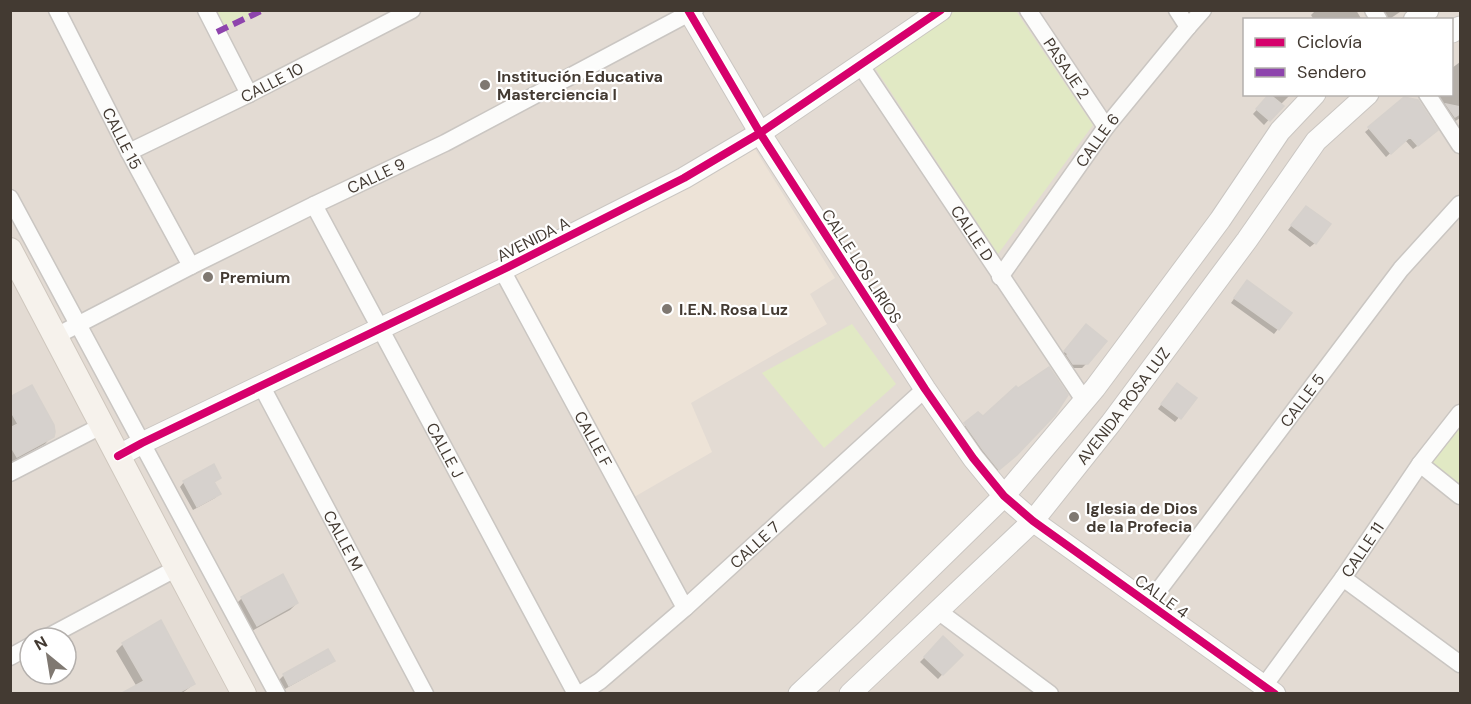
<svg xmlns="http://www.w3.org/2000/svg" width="1471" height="704" viewBox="0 0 1471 704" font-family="'DM Sans',sans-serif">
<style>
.residential{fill:#e3dbd3;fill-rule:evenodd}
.education{fill:#ede3d7}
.green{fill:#e1e9c4}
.shadow{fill:#0003}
.building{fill:#d6d1cd;stroke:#d6d1cc;stroke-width:1.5}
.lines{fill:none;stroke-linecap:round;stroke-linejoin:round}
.minor-casing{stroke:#cac6c2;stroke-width:19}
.tertiary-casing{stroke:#cac6c2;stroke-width:23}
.secondary-casing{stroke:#cfc7be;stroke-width:26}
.minor{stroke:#fcfcfb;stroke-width:16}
.tertiary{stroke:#fcfcfb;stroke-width:21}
.secondary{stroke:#f6f2ec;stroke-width:24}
.quiet{stroke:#8e44ad;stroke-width:6;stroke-dasharray:12 6;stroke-linecap:butt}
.cycleway-casing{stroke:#fff;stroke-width:11}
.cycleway{stroke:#d6006c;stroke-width:8}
.poi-dot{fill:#7f7871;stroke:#fff;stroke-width:2}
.labels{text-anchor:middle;stroke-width:4.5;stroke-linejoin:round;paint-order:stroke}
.street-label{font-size:16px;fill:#433a32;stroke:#fff}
.poi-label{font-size:16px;font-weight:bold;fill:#433a32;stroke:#fff;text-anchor:start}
</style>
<rect width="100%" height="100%" fill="#eeeae6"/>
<path class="residential" d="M11 11H1460V693H11ZM1244 20H1452V94H1244ZM30 638H66V674H30Z"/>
<path class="education" d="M755 149 835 278 810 294 827 324 691 403 712 452 629 500 499 280Z"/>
<path class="green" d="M217 11H261L225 28Z
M955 11H1016L1093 125 998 254 875 68Z
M852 324 896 384 824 448 762 373Z
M1460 425V490L1429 465Z"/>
<path class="shadow" d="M1316 10H1356L1362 20H1314L1311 15Z
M1380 10H1403L1391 18 1384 17Z
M1460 62V118L1451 124 1431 94H1452V68Z
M1271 94H1291L1280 105 1281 106 1264 125 1253 114Z
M1405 99 1432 135 1413 149 1405 140 1386 157 1365 132Z
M1302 212 1315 243 1310 247 1288 230Z
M1243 286 1278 329 1274 334 1231 303Z
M1082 331 1087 363 1082 368H1068L1061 356Z
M1173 389 1195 398 1175 422 1158 409Z
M10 398 52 436 45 444 10 463Z
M984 417 1008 461 992 475 959 431 966 425Z
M220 478 213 483 219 494 215 498 193 510 180 487 184 482Z
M242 598 297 603 290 610 250 632 235 605Z
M943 639 960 655 938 679 920 662Z
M123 644 194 684 181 694H128L137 687 116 651Z
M327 651 333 661 328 665 285 689 279 680 284 675Z"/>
<path class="building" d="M1269 94 1284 106 1270 121 1256 109Z
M1404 97 1418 100 1438 130 1418 146 1410 137 1391 154 1368 127Z
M1446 104 1461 107V113L1455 117Z
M1306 206 1331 224 1316 244 1291 225Z
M1247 280 1292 313 1279 330 1234 298Z
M1086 324 1107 341 1088 364H1073L1067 355 1068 354 1064 351Z
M1049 367 1068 395 1055 415 1017 455 999 470 983 450 964 423 978 412 983 416 1016 386 1018 388Z
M1177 383 1197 398 1181 419 1161 404Z
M32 385 54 425 55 432 54 437 17 457 10 445V428L18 424 10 410V397Z
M214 464 221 478 214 482 221 494 197 507 183 481Z
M283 574 298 603 257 626 241 597Z
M161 620 195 684 178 693H122L144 681 122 643Z
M943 636 963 655 943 675 924 657Z
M328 649 335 661 289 686 283 674Z"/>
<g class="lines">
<defs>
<g id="minor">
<path id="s1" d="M57 10 129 152 191 266"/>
<path d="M206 10 249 94"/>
<path id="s2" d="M1028 10 1106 127"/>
<path d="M1177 10 1188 27"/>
<path d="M1373 10 1379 20"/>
<path id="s3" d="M861 66 1084 400"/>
<path d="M1427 94 1460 145"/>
<path id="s4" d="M129 152 249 94 412 10"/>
<path d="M10 198 277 694"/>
<path id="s5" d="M314 205 576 694"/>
<path id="s6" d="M502 270 685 608"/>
<path id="s7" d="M1000 277 1106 127 1188 27 1203 10"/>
<path id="s8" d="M56 336 191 266 314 205 445 143 695 10"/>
<path id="s9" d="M261 385 425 694"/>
<path d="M1420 464 1460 496"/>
<path d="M10 473 103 425"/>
<path d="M1343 578 1460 664"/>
<path id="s10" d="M1149 603 1401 269 1460 204"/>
<path d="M938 611 1050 694"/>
<path d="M46 638 177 568"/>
<path d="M10 657 30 646"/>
<path id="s11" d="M1264 686 1343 578 1420 464 1460 413"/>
<path id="s12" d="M580 694 600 681 685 608 925 389"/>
</g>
<g id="tertiary">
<path d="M688 10 760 133 925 389 973 458 1004 496 1033 521 1275 694"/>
<path d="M1414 20 1428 10"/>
<path d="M1452 32 1460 27"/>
<path d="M118 456 142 443 502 270 684 178 760 133 941 10"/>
<path d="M799 694 866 631 1004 496 1095 388 1220 220 1280 131 1315 94"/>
<path id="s13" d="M850 694 1033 521 1111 423 1247 240 1316 141 1368 94"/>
</g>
<path id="secondary" d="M10 250 177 568 244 694"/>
</defs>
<use href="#minor" class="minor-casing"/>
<use href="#tertiary" class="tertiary-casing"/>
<use href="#secondary" class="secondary-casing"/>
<use href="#minor" class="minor"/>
<use href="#tertiary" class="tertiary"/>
<use href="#secondary" class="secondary"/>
<path class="quiet" d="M217 32 263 10"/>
<defs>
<path id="cycleway" d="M688 10 760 133 925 389 973 458 1004 496 1033 521 1275 694
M118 456 142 443 502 270 684 178 760 133 941 10"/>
</defs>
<use href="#cycleway" class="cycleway-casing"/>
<use href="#cycleway" class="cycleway"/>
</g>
<g class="poi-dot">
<circle cx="485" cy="85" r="6"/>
<circle cx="208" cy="277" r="6"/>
<circle cx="667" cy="309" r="6"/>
<circle cx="1074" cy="517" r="6"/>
</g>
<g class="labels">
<g class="street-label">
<text dy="6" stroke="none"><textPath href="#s2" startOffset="70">PASAJE 2</textPath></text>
<text dy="6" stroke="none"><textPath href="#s4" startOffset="159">CALLE 10</textPath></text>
<text dy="6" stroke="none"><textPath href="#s1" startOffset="144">CALLE 15</textPath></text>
<text dy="6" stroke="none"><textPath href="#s7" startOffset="168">CALLE 6</textPath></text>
<text dy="6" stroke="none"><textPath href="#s8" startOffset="358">CALLE 9</textPath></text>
<text dy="6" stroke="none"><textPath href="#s3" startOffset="201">CALLE D</textPath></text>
<text transform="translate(533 239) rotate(-27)" y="6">AVENIDA A</text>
<text transform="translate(862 266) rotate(57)" y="6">CALLE LOS LIRIOS</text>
<text dy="6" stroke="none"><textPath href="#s10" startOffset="254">CALLE 5</textPath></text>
<text dy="6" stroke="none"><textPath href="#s13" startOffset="398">AVENIDA ROSA LUZ</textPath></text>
<text dy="6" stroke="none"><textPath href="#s6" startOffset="192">CALLE F</textPath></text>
<text dy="6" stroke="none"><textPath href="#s5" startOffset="278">CALLE J</textPath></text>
<text dy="6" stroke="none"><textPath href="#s9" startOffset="176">CALLE M</textPath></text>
<text dy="6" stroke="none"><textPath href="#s12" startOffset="230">CALLE 7</textPath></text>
<text dy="6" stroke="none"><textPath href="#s11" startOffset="168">CALLE 11</textPath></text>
<text transform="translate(1162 596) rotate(36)" y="6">CALLE 4</text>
</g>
<g class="poi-label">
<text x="497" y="82">Institución Educativa<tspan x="497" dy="18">Masterciencia I</tspan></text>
<text x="220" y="283">Premium</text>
<text x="679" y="315">I.E.N. Rosa Luz</text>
<text x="1086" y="514">Iglesia de Dios<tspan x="1086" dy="18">de la Profecia</tspan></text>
</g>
</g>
<rect width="1471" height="704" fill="none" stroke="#433a32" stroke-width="24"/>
<rect x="1243" y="18" width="210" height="78" fill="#ffffff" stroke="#b4b0ad" stroke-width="1.5"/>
<rect x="1255" y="38" width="30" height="9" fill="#d6006c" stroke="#b4b0ad" stroke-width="1.5"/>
<text x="1297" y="48" font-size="18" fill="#433a32">Ciclovía</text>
<rect x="1255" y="68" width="30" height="9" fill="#8e44ad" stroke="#b4b0ad" stroke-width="1.5"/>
<text x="1297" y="78" font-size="18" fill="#433a32">Sendero</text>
<g transform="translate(48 656) rotate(330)"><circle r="28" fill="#ffffff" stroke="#b4b0ad" stroke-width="1.5"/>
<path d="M0-4.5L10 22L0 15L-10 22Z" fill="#7f7871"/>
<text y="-9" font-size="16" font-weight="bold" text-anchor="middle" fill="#433a32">N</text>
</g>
</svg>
